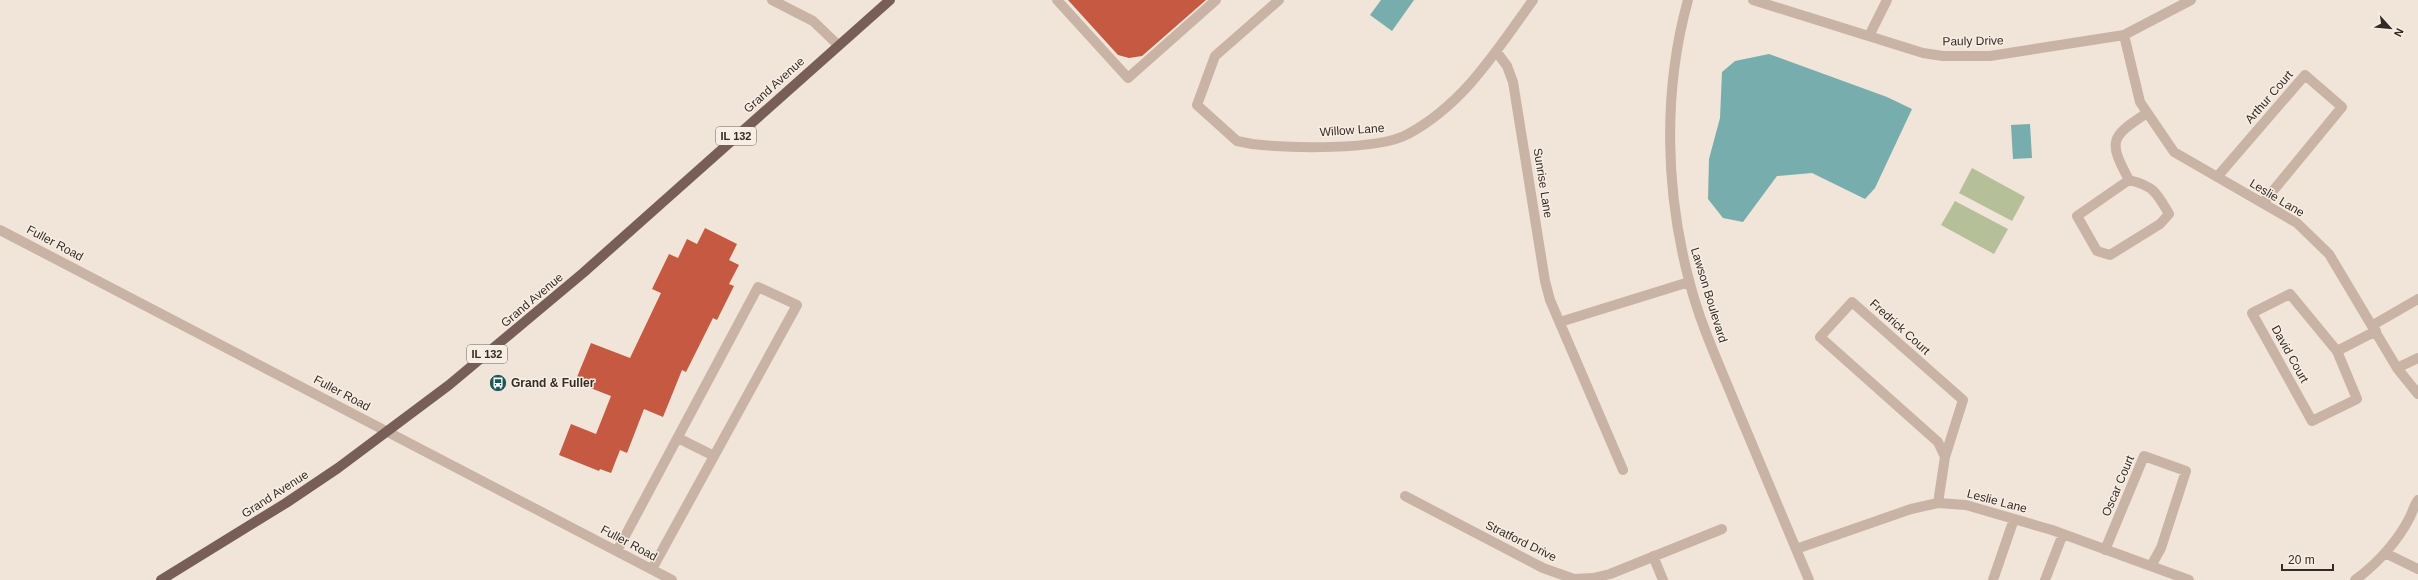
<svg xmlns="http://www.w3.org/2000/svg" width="2418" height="580" viewBox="0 0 2418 580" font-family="Helvetica,sans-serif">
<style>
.green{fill:#b5c099}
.water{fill:#77aead}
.building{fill:#c65941}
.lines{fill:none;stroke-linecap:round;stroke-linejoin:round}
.minor{stroke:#c9b3a5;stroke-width:10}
.major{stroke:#775f57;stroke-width:10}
.labels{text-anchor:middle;stroke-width:3;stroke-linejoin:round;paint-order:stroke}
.shield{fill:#f9eee4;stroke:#6f655f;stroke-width:1}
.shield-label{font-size:11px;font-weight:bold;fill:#342a26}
.street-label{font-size:12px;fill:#342a26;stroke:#f9eee4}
.poi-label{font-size:12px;font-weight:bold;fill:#342a26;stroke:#f9eee4;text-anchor:start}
</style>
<rect width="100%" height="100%" fill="#f1e4d8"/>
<path class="green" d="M1972 168 2025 197 2012 221 1959 193Z
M1955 201 2008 229 1994 254 1941 225Z"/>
<path class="water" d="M1381 0H1414L1392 31 1370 15Z
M1769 54 1887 97 1912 109 1875 188 1865 199 1812 173 1777 176 1743 222 1723 218 1708 199 1709 159 1720 118 1722 72 1735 61Z
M2030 124 2032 158 2013 159 2011 125Z"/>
<path class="building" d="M1068 0H1206L1142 56 1129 58 1118 55Z
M705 228 737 244 729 260 739 265 729 284 734 286 717 320 713 318 686 372 682 370 663 417 644 409 627 453 620 450 611 473 600 469 599 471 559 455 571 424 596 434 611 396 575 382 591 343 630 358 661 293 652 289 669 254 678 258 687 239 697 244Z"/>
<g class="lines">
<path class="minor" d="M772 0 813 21 838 45
M1057 0 1128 78 1216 0
M1279 0 1215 56 1197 105 1237 141 1252 144C1287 148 1378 151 1408 134 1464 104 1497 50 1533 0
M1688 0C1663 90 1665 190 1689 280 1700 324 1719 364 1736 406 1760 464 1785 522 1809 580
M1753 0 1923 53 1943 56H1990L2124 35 2191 0
M2124 35 2140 102 2174 152 2297 223 2329 254 2397 368 2418 394
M1869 36 1887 0
M1496 51 1507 66 1513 82 1545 281 1550 300 1623 470
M2217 177 2305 75 2342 107 2263 203
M2129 180 2077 216 2097 251 2110 255 2160 224 2169 214C2157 193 2154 186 2129 180 2108 141 2110 137 2147 113
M0 230 672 580
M1560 322 1689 282
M2373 325 2418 299
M2337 351 2357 399 2312 421 2252 313 2290 294 2337 351 2376 331
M2397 368 2418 358
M678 438 714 456
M1405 496 1543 568 1574 579 1593 578 1610 574 1722 529
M1938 503 1945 457 1963 400 1852 302 1820 337 1938 442 1945 457
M1796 549 1911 509 1938 503 1966 505 2052 530 2189 580
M2105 550 2144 456 2186 471 2161 548 2151 566
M617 551 758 287 797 305 652 569
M2385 553 2418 569
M1653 556 1663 580
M1993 580 2014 519
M2045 580 2063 534
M2355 580C2377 564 2398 541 2410 517 2413 511 2414 505 2418 500"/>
<path class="major" d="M161 580 286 503 338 468 449 385 583 273 890 0"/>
</g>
<defs>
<symbol id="bus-disc" viewBox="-11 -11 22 22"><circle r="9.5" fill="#1c5656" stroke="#f9eee4"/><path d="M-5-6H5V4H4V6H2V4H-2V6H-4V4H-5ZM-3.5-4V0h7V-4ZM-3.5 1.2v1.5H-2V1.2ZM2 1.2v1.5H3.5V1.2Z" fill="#fff"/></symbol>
</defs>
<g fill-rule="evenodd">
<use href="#bus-disc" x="488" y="373" width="20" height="20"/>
</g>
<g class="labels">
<g class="shield">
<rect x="716" y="127" width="40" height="18" rx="3"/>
<rect x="467" y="345" width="40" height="18" rx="3"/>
</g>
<g class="shield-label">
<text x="736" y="140">IL 132</text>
<text x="487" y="358">IL 132</text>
</g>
<g class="street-label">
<text transform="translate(1973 41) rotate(-1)" y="4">Pauly Drive</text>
<text transform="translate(774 85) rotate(-42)" y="4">Grand Avenue</text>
<text transform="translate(2269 97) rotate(-49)" y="4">Arthur Court</text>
<text transform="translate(1352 130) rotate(-4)" y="4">Willow Lane</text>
<text transform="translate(1543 183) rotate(81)" y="4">Sunrise Lane</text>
<text transform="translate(2277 198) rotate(31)" y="4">Leslie Lane</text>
<text transform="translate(55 243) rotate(28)" y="4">Fuller Road</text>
<text transform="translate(1709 295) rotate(73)" y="4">Lawson Boulevard</text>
<text transform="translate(532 300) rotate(-40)" y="4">Grand Avenue</text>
<text transform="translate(1900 327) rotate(42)" y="4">Fredrick Court</text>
<text transform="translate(2290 354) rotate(61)" y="4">David Court</text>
<text transform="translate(342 393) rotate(28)" y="4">Fuller Road</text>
<text transform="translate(2118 486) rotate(-67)" y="4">Oscar Court</text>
<text transform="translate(275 494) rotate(-33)" y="4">Grand Avenue</text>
<text transform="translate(1997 501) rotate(15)" y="4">Leslie Lane</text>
<text transform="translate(1521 541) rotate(26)" y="4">Stratford Drive</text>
<text transform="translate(629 543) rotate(28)" y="4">Fuller Road</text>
</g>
<g class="poi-label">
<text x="511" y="387">Grand &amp; Fuller</text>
</g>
</g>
<g transform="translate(2390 28) rotate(117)" stroke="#f9eee4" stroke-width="3" paint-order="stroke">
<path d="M0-3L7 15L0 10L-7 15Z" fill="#342a26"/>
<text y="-6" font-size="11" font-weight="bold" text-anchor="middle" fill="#342a26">N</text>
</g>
<path d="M2282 564v6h51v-6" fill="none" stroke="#342a26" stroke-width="2"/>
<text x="2288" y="564" font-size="12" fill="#342a26" stroke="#f9eee4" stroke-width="3" paint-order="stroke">20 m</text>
</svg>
